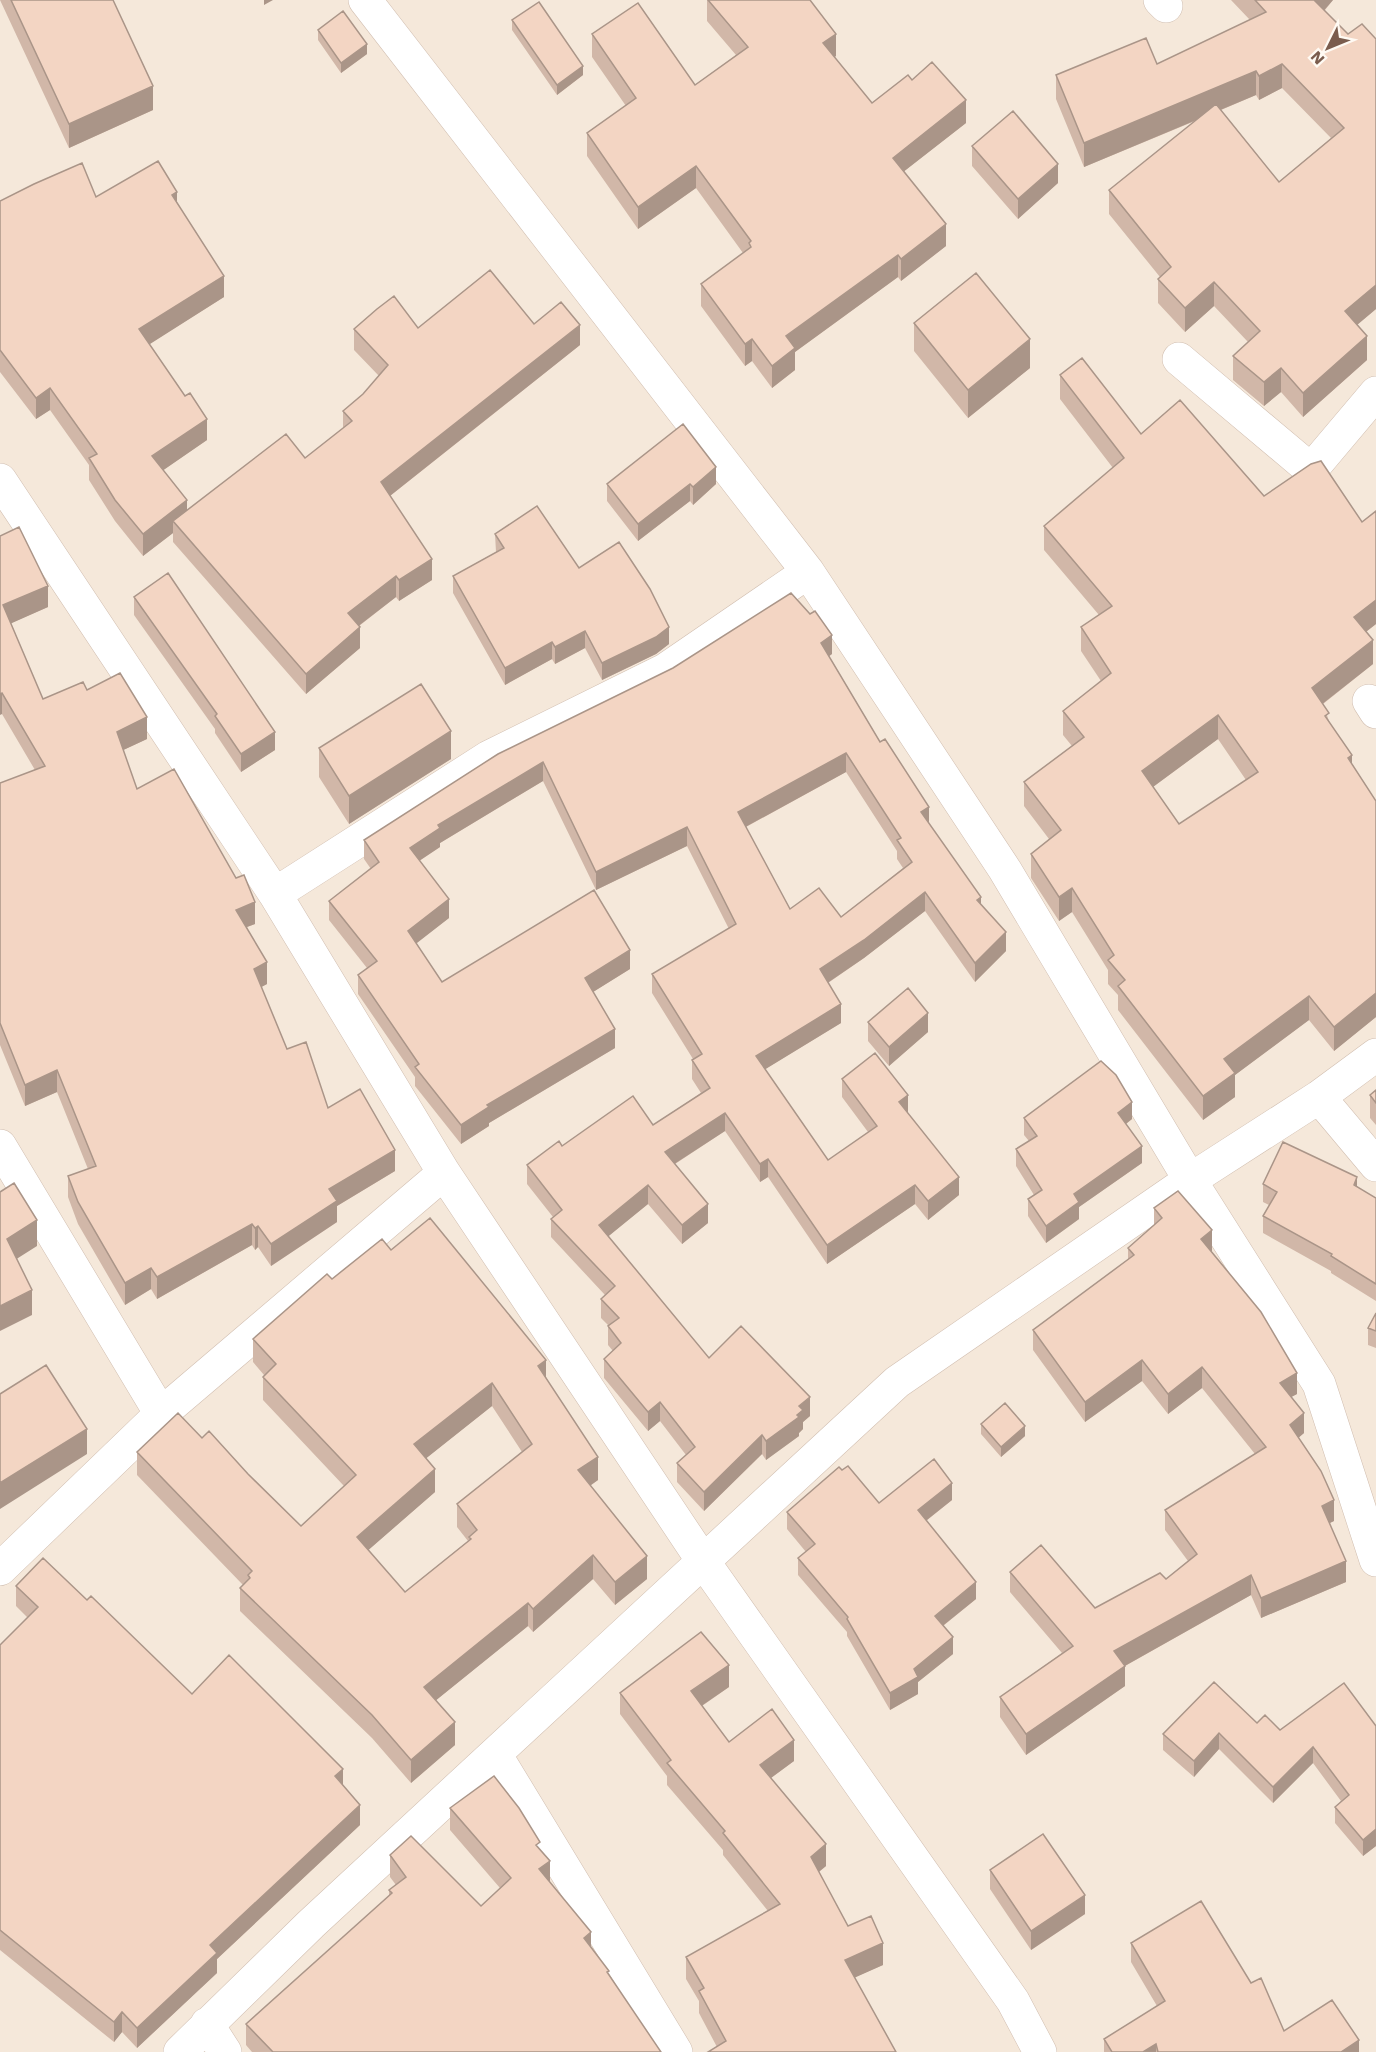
<svg xmlns="http://www.w3.org/2000/svg" width="1376" height="2052" viewBox="0 0 1376 2052" font-family="'Work Sans',sans-serif">
<style>
.residential{fill:#f5e8da}
.lines{fill:none;stroke-linecap:round;stroke-linejoin:round}
.minor-casing{stroke:#d1beb0;stroke-width:34}
.minor{stroke:#fff;stroke-width:33}
.wall{fill:#d1b7a8;fill-rule:evenodd}
.shaded-wall{fill:#aa9588}
.building{fill:#f3d5c3;stroke:#aa9588;stroke-width:1.5;fill-rule:evenodd}
</style>
<rect width="100%" height="100%" fill="#fdf6ec"/>
<path class="residential" d="M0 0H1376V2052H0Z"/>
<g class="lines">
<defs>
<path id="minor" d="M365 0 808 572 1005 870 1190 1180 1319 1384 1376 1560
M1160 0 1166 6
M1179 359 1311 470 1376 393
M0 480 275 894 444 1173 703 1561 1013 2001 1040 2052
M1369 701 1376 712
M275 894 489 757 665 670 808 572
M1319 1097 1376 1165
M0 1146 161 1414
M0 1569 161 1414 444 1173
M495 1754 676 2052
M207 2024 225 2052
M180 2052 311 1924 897 1382 1190 1180 1319 1097 1376 1055"/>
</defs>
<use href="#minor" class="minor-casing"/>
<use href="#minor" class="minor"/>
</g>
<path class="wall" d="M0 0H113L153 110 69 148Z
M707 0H810L836 56 834 57 872 103 912 80 966 123 904 171 946 246 901 281 898 277 795 352V370L772 388 752 361 745 366 701 306V284L743 253 696 188 638 229 587 156V133L626 106 592 57V34L695 85 736 55 707 21Z
M1231 0H1333L1325 10 1376 309 1357 325 1367 360 1303 417 1281 392 1264 406 1233 380V356L1248 342 1214 306 1185 332 1158 303V279L1160 277 1109 214V190L1195 121 1084 167 1056 99V75L1157 64 1250 20ZM1282 88 1331 138 1279 182 1221 110 1256 95 1259 100Z
M512 20 583 75 557 95 512 30Z
M318 30 367 54 341 73 318 40Z
M972 146 1058 183 1018 219 972 166Z
M96 197 177 202 224 297 149 344 207 440 163 470 187 511 305 458 343 428V411L363 394 379 376 354 350V329L418 328 534 324 580 345 390 496 432 580 399 601 396 597 359 626 360 648 306 694 173 542V533L143 556 115 521 89 480V465L50 410 36 419 0 372V201Z
M914 323 1030 368 968 418 914 351Z
M1060 375 1141 434 1264 496 1362 522 1376 511V624L1366 632 1373 664 1323 704 1329 721 1352 764 1376 801V1017L1334 1051 1309 1020 1235 1075V1097L1203 1120 1118 1010V995L1108 984V970L1072 912 1059 921 1031 878V854L1049 839 1024 806V782L1072 746 1063 735V711L1101 681 1081 651V627L1099 615 1044 550V526L1113 468 1060 399ZM1218 739 1246 780 1179 824 1153 787Z
M607 484H716L693 505 690 501 638 541 607 501Z
M495 534 579 568 669 644 656 654 602 680 585 648 555 664 552 659 505 685 453 593V576L496 552Z
M0 536 48 607 11 623 43 699 87 690 147 739 123 750 137 789 255 924 247 927 267 984 261 987 287 1049 328 1108 395 1171 337 1206V1222L271 1266 258 1247 255 1250 252 1245 157 1299 151 1289 125 1305 78 1224 68 1197V1176L88 1169 57 1092 25 1106 0 1045V783L35 770 2 714Z
M134 597 275 750 241 772 215 733V729L134 615Z
M832 654 829 656 929 824 981 905 1006 951 975 982 925 911 864 958 828 983 841 1023 765 1069 828 1160 868 1132 842 1097V1079L908 1113 959 1195 928 1220 915 1204 827 1264 768 1177 760 1182 725 1131 675 1164 708 1223 682 1244 648 1204 608 1236 709 1358 810 1416 803 1422V1429L799 1433V1436L766 1460 762 1454 704 1511 677 1482V1463L686 1455 660 1421 648 1431 604 1378V1359L613 1351 608 1345V1325L601 1318V1299L605 1295 551 1237V1219L553 1217 527 1184V1165L562 1146 653 1125 701 1093 692 1079V1060L693 1059 652 993V974L729 929 687 846 596 890 543 781 440 843V847L419 861 449 918 416 943 442 982 630 969 593 992 615 1048 489 1123V1126L461 1144 415 1086V1077L358 994V975L367 968 329 920V901L371 869 364 859V840L498 754ZM846 772 897 851V859L903 868 841 917 790 909 746 827Z
M319 748 451 759 349 824 319 777Z
M868 1022 928 1032 889 1066 868 1041Z
M1376 1090V1125L1370 1118V1095Z
M1024 1118 1132 1119 1126 1124 1142 1163 1079 1207V1219L1046 1243 1028 1216V1199L1034 1195 1016 1166V1149L1029 1141 1024 1135Z
M1263 1184 1357 1187 1376 1198V1301L1331 1273V1271L1263 1233V1216L1269 1205 1263 1202Z
M1154 1208 1212 1251H1211L1297 1394 1291 1397 1304 1433 1298 1438 1334 1521 1329 1523 1346 1582 1261 1618 1251 1595 1125 1666V1686L1026 1755 1000 1717V1697L1062 1653 1010 1592V1572L1095 1608 1166 1579 1188 1561 1165 1530V1510L1255 1454 1202 1388 1168 1414 1142 1381 1085 1422 1033 1350V1330L1128 1260V1248L1154 1225Z
M391 1250 546 1377 598 1480 590 1486 647 1579 615 1605 593 1579 533 1632 528 1626 436 1700 455 1745 411 1783 372 1738 240 1611V1588L243 1585 137 1475V1452L202 1438 248 1474 301 1526 344 1486 263 1400V1377L264 1375 253 1362V1339L332 1279ZM492 1406 522 1452 457 1504V1527L468 1541 405 1592 368 1550 435 1492 426 1458Z
M1376 1313V1348L1368 1345V1328Z
M981 1424 1025 1436 1001 1457 981 1434Z
M842 1470 879 1503 952 1500 926 1521 976 1599 943 1626 953 1654 918 1682V1694L890 1710 847 1636V1632L798 1575V1558L806 1552 787 1529V1512Z
M16 1586 87 1600 192 1694 343 1785 360 1825 217 1959V1973L137 2048 122 2032 114 2042 0 1950V1645L28 1618 16 1606Z
M729 1687 702 1706 729 1742 794 1761 771 1778 826 1866 819 1872 848 1926 883 1965 855 1977 717 2047 699 2013V2001L686 1979V1957L768 1911 723 1855V1850L667 1785V1776L620 1714V1693Z
M1257 1723 1280 1730 1376 1726V1846L1363 1856 1335 1823V1807L1341 1801 1313 1763 1273 1803 1219 1749 1194 1777 1163 1750V1734Z
M450 1808 540 1849 550 1882 609 1976 661 2052H252L246 2045V2024L389 1896V1890L396 1885 390 1877V1855L481 1906 500 1888 450 1830Z
M990 1870 1085 1914 1031 1950 990 1889Z
M1131 1943 1251 1983 1284 2031 1359 2052H1104V2039L1157 2006 1131 1962Z"/>
<path class="shaded-wall" d="M264 0H273L264 5Z
M1313 0H1333L1313 23Z
M836 34V56L823 65V43Z
M367 44V54L341 73V63Z
M1282 64V88L1259 100V76Z
M583 66V75L557 95V85Z
M1256 71V95L1084 167V143Z
M153 86V110L69 148V124Z
M966 100V123L893 180V158Z
M1058 164V183L1018 219V199Z
M696 166V188L638 229V207Z
M177 192V214L172 195Z
M946 224V246L901 281V259Z
M898 255V277L795 352V370L772 388V366L786 336Z
M224 276V297L139 351V329Z
M1214 282V306L1185 332V308Z
M1376 285V309L1345 335V311Z
M580 325V345L381 503V482Z
M1367 336V360L1303 417V393Z
M752 339V361L745 366V344Z
M1030 339V368L968 418V390Z
M1281 368V392L1264 406V382Z
M50 388V410L36 419V398Z
M207 419V440L152 478V456Z
M716 467V484L693 505V487Z
M690 484V501L638 541V524Z
M187 500V522L173 521V533L143 556V534Z
M432 559V580L399 601V580Z
M396 576V597L348 634V613Z
M48 586V607L3 627V605Z
M1376 600V624L1354 641V617Z
M360 627V648L306 694V674Z
M669 627V644L656 654 602 680V663Z
M585 631V648L555 664V647Z
M832 635V654L821 662V643Z
M1373 640V664L1312 712V688Z
M552 642V659L505 685V668Z
M2 693V714L0 715V694Z
M1218 715V739L1142 795V771Z
M147 717V739L117 753V732Z
M451 731V759L349 824V796Z
M275 732V750L241 772V754Z
M846 753V772L738 831V812Z
M1352 755V779L1348 758Z
M543 762V781L440 843V847L410 867V848L438 825Z
M929 807V825L921 812Z
M687 827V846L596 890V872Z
M1072 888V912L1059 921V897Z
M925 892V911L864 958 820 988V969Z
M981 897V916L977 900Z
M449 899V918L408 950V931Z
M255 902V924L236 931V910Z
M1006 932V951L975 982V963Z
M630 950V969L585 997V978Z
M267 962V984L254 991V969Z
M1376 993V1017L1334 1051V1027Z
M1309 996V1020L1235 1075V1097L1203 1120V1096L1224 1059Z
M841 1004V1023L756 1075V1056Z
M928 1013V1032L889 1066V1047Z
M615 1029V1048L489 1123V1126L461 1144V1125L487 1105Z
M57 1070V1092L25 1106V1085Z
M908 1095V1114L899 1102Z
M1132 1102V1119L1118 1130V1113Z
M725 1113V1131L665 1170V1152Z
M1142 1146V1163L1079 1207V1219L1046 1243V1226L1074 1194Z
M395 1150V1171L337 1206V1222L271 1266V1244L329 1189Z
M768 1159V1177L760 1182V1164Z
M959 1177V1195L928 1220V1201Z
M1357 1177V1195L1354 1185Z
M648 1185V1204L599 1244V1225Z
M915 1185V1204L827 1264V1245Z
M708 1204V1223L682 1244V1225Z
M37 1220V1246L7 1265V1239Z
M252 1224V1245L157 1299V1277Z
M258 1226V1247L255 1250V1228Z
M1212 1230V1251L1201 1260V1239Z
M151 1268V1289L125 1305V1283Z
M32 1290V1315L0 1331V1306Z
M546 1360V1383L538 1366Z
M1142 1360V1381L1085 1422V1402Z
M1202 1367V1388L1168 1414V1394Z
M1297 1373V1394L1280 1403V1383Z
M492 1383V1406L414 1468V1444Z
M810 1397V1416L803 1422V1429L799 1433V1436L766 1460V1441L799 1406Z
M660 1402V1421L648 1431V1412Z
M1304 1413V1433L1290 1445V1425Z
M1025 1426V1436L1001 1457V1447Z
M87 1429V1454L0 1509V1483Z
M762 1435V1454L704 1511V1492Z
M598 1457V1480L578 1494V1470Z
M435 1469V1492L357 1560V1537Z
M952 1483V1500L918 1527V1510Z
M1334 1500V1521L1322 1527V1506Z
M593 1555V1579L533 1632V1609Z
M647 1556V1579L615 1605V1582Z
M1346 1561V1582L1261 1618V1598Z
M1251 1575V1595L1114 1672V1651Z
M976 1582V1599L935 1632V1616Z
M528 1603V1626L424 1710V1687Z
M953 1637V1654L918 1682V1694L890 1710V1693L914 1669Z
M729 1665V1687L691 1713V1691Z
M1125 1666V1686L1026 1755V1734Z
M455 1722V1745L411 1783V1760Z
M1219 1733V1749L1194 1777V1761Z
M794 1740V1761L760 1786V1765Z
M1313 1747V1763L1273 1803V1787Z
M343 1769V1789L335 1776Z
M360 1805V1825L217 1959V1973L137 2048V2028L210 1945Z
M1376 1829V1846L1363 1856V1840Z
M826 1844V1866L811 1878V1857Z
M550 1861V1882L539 1869Z
M1085 1895V1914L1031 1950V1931Z
M591 1932V1954L584 1938Z
M883 1943V1965L845 1982V1960Z
M122 2012V2032L114 2042V2022Z
M1359 2040V2052H1341Z
M1156 2044V2052H1143Z"/>
<path class="building" d="M11 0H113L153 86 69 124Z
M708 0H810L836 34 823 43 872 103 908 75 912 80 932 62 966 100 893 158 946 224 901 259 898 255 786 336 795 348 772 366 752 339 745 344 701 284 751 247 749 243 751 241 696 166 638 207 587 133 636 98 592 34 638 3 695 85 748 47Z
M1255 0H1314L1348 34 1362 24 1376 39V285L1345 311 1367 336 1303 393 1281 368 1264 382 1233 356 1260 331 1214 282 1185 308 1158 279 1171 267 1109 190 1216 104 1279 182 1344 128 1282 64 1259 76 1256 71 1084 143 1056 75 1146 38 1157 64 1266 12Z
M539 2 583 66 557 85 512 20Z
M343 11 367 44 341 63 318 30Z
M1013 111 1058 164 1018 199 972 146Z
M158 161 177 192 172 195 224 276 139 329 185 396 190 393 207 419 152 456 187 500 143 534 115 500 89 458 97 454 50 388 36 398 0 350V201L34 184 82 163 96 197Z
M490 270 534 324 561 302 580 325 381 482 432 559 399 580 396 576 348 613 360 627 306 674 173 521 286 434 305 458 352 421 343 411 363 394 388 365 354 329 377 309 394 296 418 328Z
M976 273 1030 339 968 390 914 323Z
M1082 358 1141 434 1180 400 1264 496 1311 464 1321 461 1362 522 1376 511V600L1354 617 1373 640 1312 688 1329 713 1325 716 1352 755 1348 758 1376 801V993L1334 1027 1309 996 1224 1059 1235 1073 1203 1096 1118 986 1125 980 1108 960 1114 955 1072 888 1059 897 1031 854 1061 830 1024 782 1084 737 1063 711 1111 673 1081 627 1112 606 1044 526 1124 458 1060 375ZM1218 715 1258 772 1179 824 1142 771Z
M683 424 716 467 693 487 690 484 638 524 607 484Z
M537 506 579 568 619 542 650 589 669 627 656 637 602 663 585 631 555 647 552 642 505 668 453 576 504 548 495 534Z
M19 527 48 586 3 605 43 699 83 682 87 690 120 673 147 717 117 732 137 789 174 769 236 878 244 875 255 902 236 910 267 962 254 969 287 1049 306 1042 328 1108 360 1089 395 1150 329 1189 337 1201 271 1244 258 1226 255 1228 252 1224 157 1277 151 1268 125 1283 78 1202 68 1176 96 1166 57 1070 25 1085 0 1023V783L45 766 2 693 0 694V536Z
M168 573 275 732 241 754 215 716 217 714 134 597Z
M791 593 810 614 815 611 832 635 821 643 880 742 885 739 929 807 921 812 981 897 977 900 1006 932 975 963 925 892 864 940 820 969 841 1004 756 1056 828 1160 877 1126 842 1079 875 1053 908 1095 899 1102 959 1177 928 1201 915 1185 827 1245 768 1159 760 1164 725 1113 665 1152 708 1204 682 1225 648 1185 599 1225 709 1358 741 1326 810 1397 799 1406 803 1410 797 1415 799 1417 766 1441 762 1435 704 1492 677 1463 695 1447 660 1402 648 1412 604 1359 621 1343 608 1326 619 1318 601 1299 615 1286 551 1219 562 1210 527 1165 559 1141 562 1146 633 1096 653 1125 710 1088 692 1060 702 1054 652 974 736 924 687 827 596 872 543 762 438 825 440 828 410 848 449 899 408 931 442 982 594 890 630 950 585 978 615 1029 487 1105 489 1107 461 1125 415 1067 419 1064 358 975 377 961 329 901 379 862 364 840 498 754 673 668ZM846 753 901 838 897 840 912 862 841 917 819 888 790 909 738 812Z
M421 684 451 731 349 796 319 748Z
M908 988 928 1013 889 1047 868 1022Z
M1101 1061 1116 1075 1132 1102 1118 1113 1142 1146 1074 1194 1079 1202 1046 1226 1028 1199 1042 1190 1016 1149 1037 1136 1024 1118Z
M1376 1090V1103L1370 1095Z
M1283 1142 1357 1177 1354 1185 1376 1198V1284L1331 1256 1332 1254 1263 1216 1277 1192 1263 1184Z
M14 1183 37 1220 7 1239 32 1290 0 1306V1192Z
M1178 1191 1212 1230 1201 1239 1261 1312 1297 1373 1280 1383 1304 1413 1290 1425 1321 1471 1334 1500 1322 1506 1346 1561 1261 1598 1251 1575 1114 1651 1125 1666 1026 1734 1000 1697 1073 1646 1010 1572 1041 1545 1095 1608 1160 1573 1166 1579 1197 1554 1165 1510 1266 1447 1202 1367 1168 1394 1142 1360 1085 1402 1033 1330 1134 1255 1128 1248 1162 1218 1154 1208Z
M430 1218 546 1360 538 1366 598 1457 578 1470 647 1556 615 1582 593 1555 533 1609 528 1603 424 1687 455 1722 411 1760 372 1715 240 1588 250 1578 248 1575 252 1571 137 1452 178 1413 202 1438 209 1431 248 1474 301 1526 356 1475 263 1377 276 1364 253 1339 327 1274 332 1279 382 1239 391 1250ZM492 1383 532 1444 457 1504 477 1530 469 1537 471 1539 405 1592 357 1537 435 1469 414 1444Z
M1376 1313V1331L1368 1328Z
M46 1365 87 1429 0 1483V1394Z
M1005 1403 1025 1426 1001 1447 981 1424Z
M934 1459 952 1483 918 1510 976 1582 935 1616 953 1637 914 1669 918 1677 890 1693 847 1619 848 1617 798 1558 815 1544 787 1512 839 1467 842 1470 848 1466 879 1503Z
M43 1558 87 1600 91 1596 192 1694 229 1655 343 1769 335 1776 360 1805 210 1945 217 1953 137 2028 122 2012 114 2022 0 1930V1645L38 1607 16 1586Z
M701 1632 729 1665 691 1691 729 1742 772 1709 794 1740 760 1765 826 1844 811 1857 848 1926 871 1916 883 1943 845 1960 896 2052H708L726 2041 699 1991 704 1988 686 1957 780 1904 723 1833 725 1831 667 1763 671 1760 620 1693Z
M1214 1682 1257 1723 1265 1715 1280 1730 1344 1683 1376 1726V1829L1363 1840 1335 1807 1349 1795 1313 1747 1273 1787 1219 1733 1194 1761 1163 1734Z
M494 1776 519 1808 540 1842 536 1845 550 1861 539 1869 591 1932 584 1938 609 1971 607 1972 661 2052H273L246 2024 392 1893 389 1890 406 1877 390 1855 411 1836 481 1906 511 1878 450 1808Z
M1043 1834 1085 1895 1031 1931 990 1870Z
M1201 1901 1251 1983 1261 1978 1284 2031 1332 2000 1359 2040 1341 2052H1158L1156 2044 1143 2052H1112L1104 2039 1165 2001 1131 1943Z"/>
<g transform="translate(1328 48) rotate(227)" stroke="#fffaf3" stroke-width="4.5" paint-order="stroke">
<path d="M0-4.5L10 22L0 15L-10 22Z" fill="#7a5c4d"/>
<text y="-9" font-size="16" font-weight="bold" text-anchor="middle" fill="#7a5c4d">N</text>
</g>
</svg>
